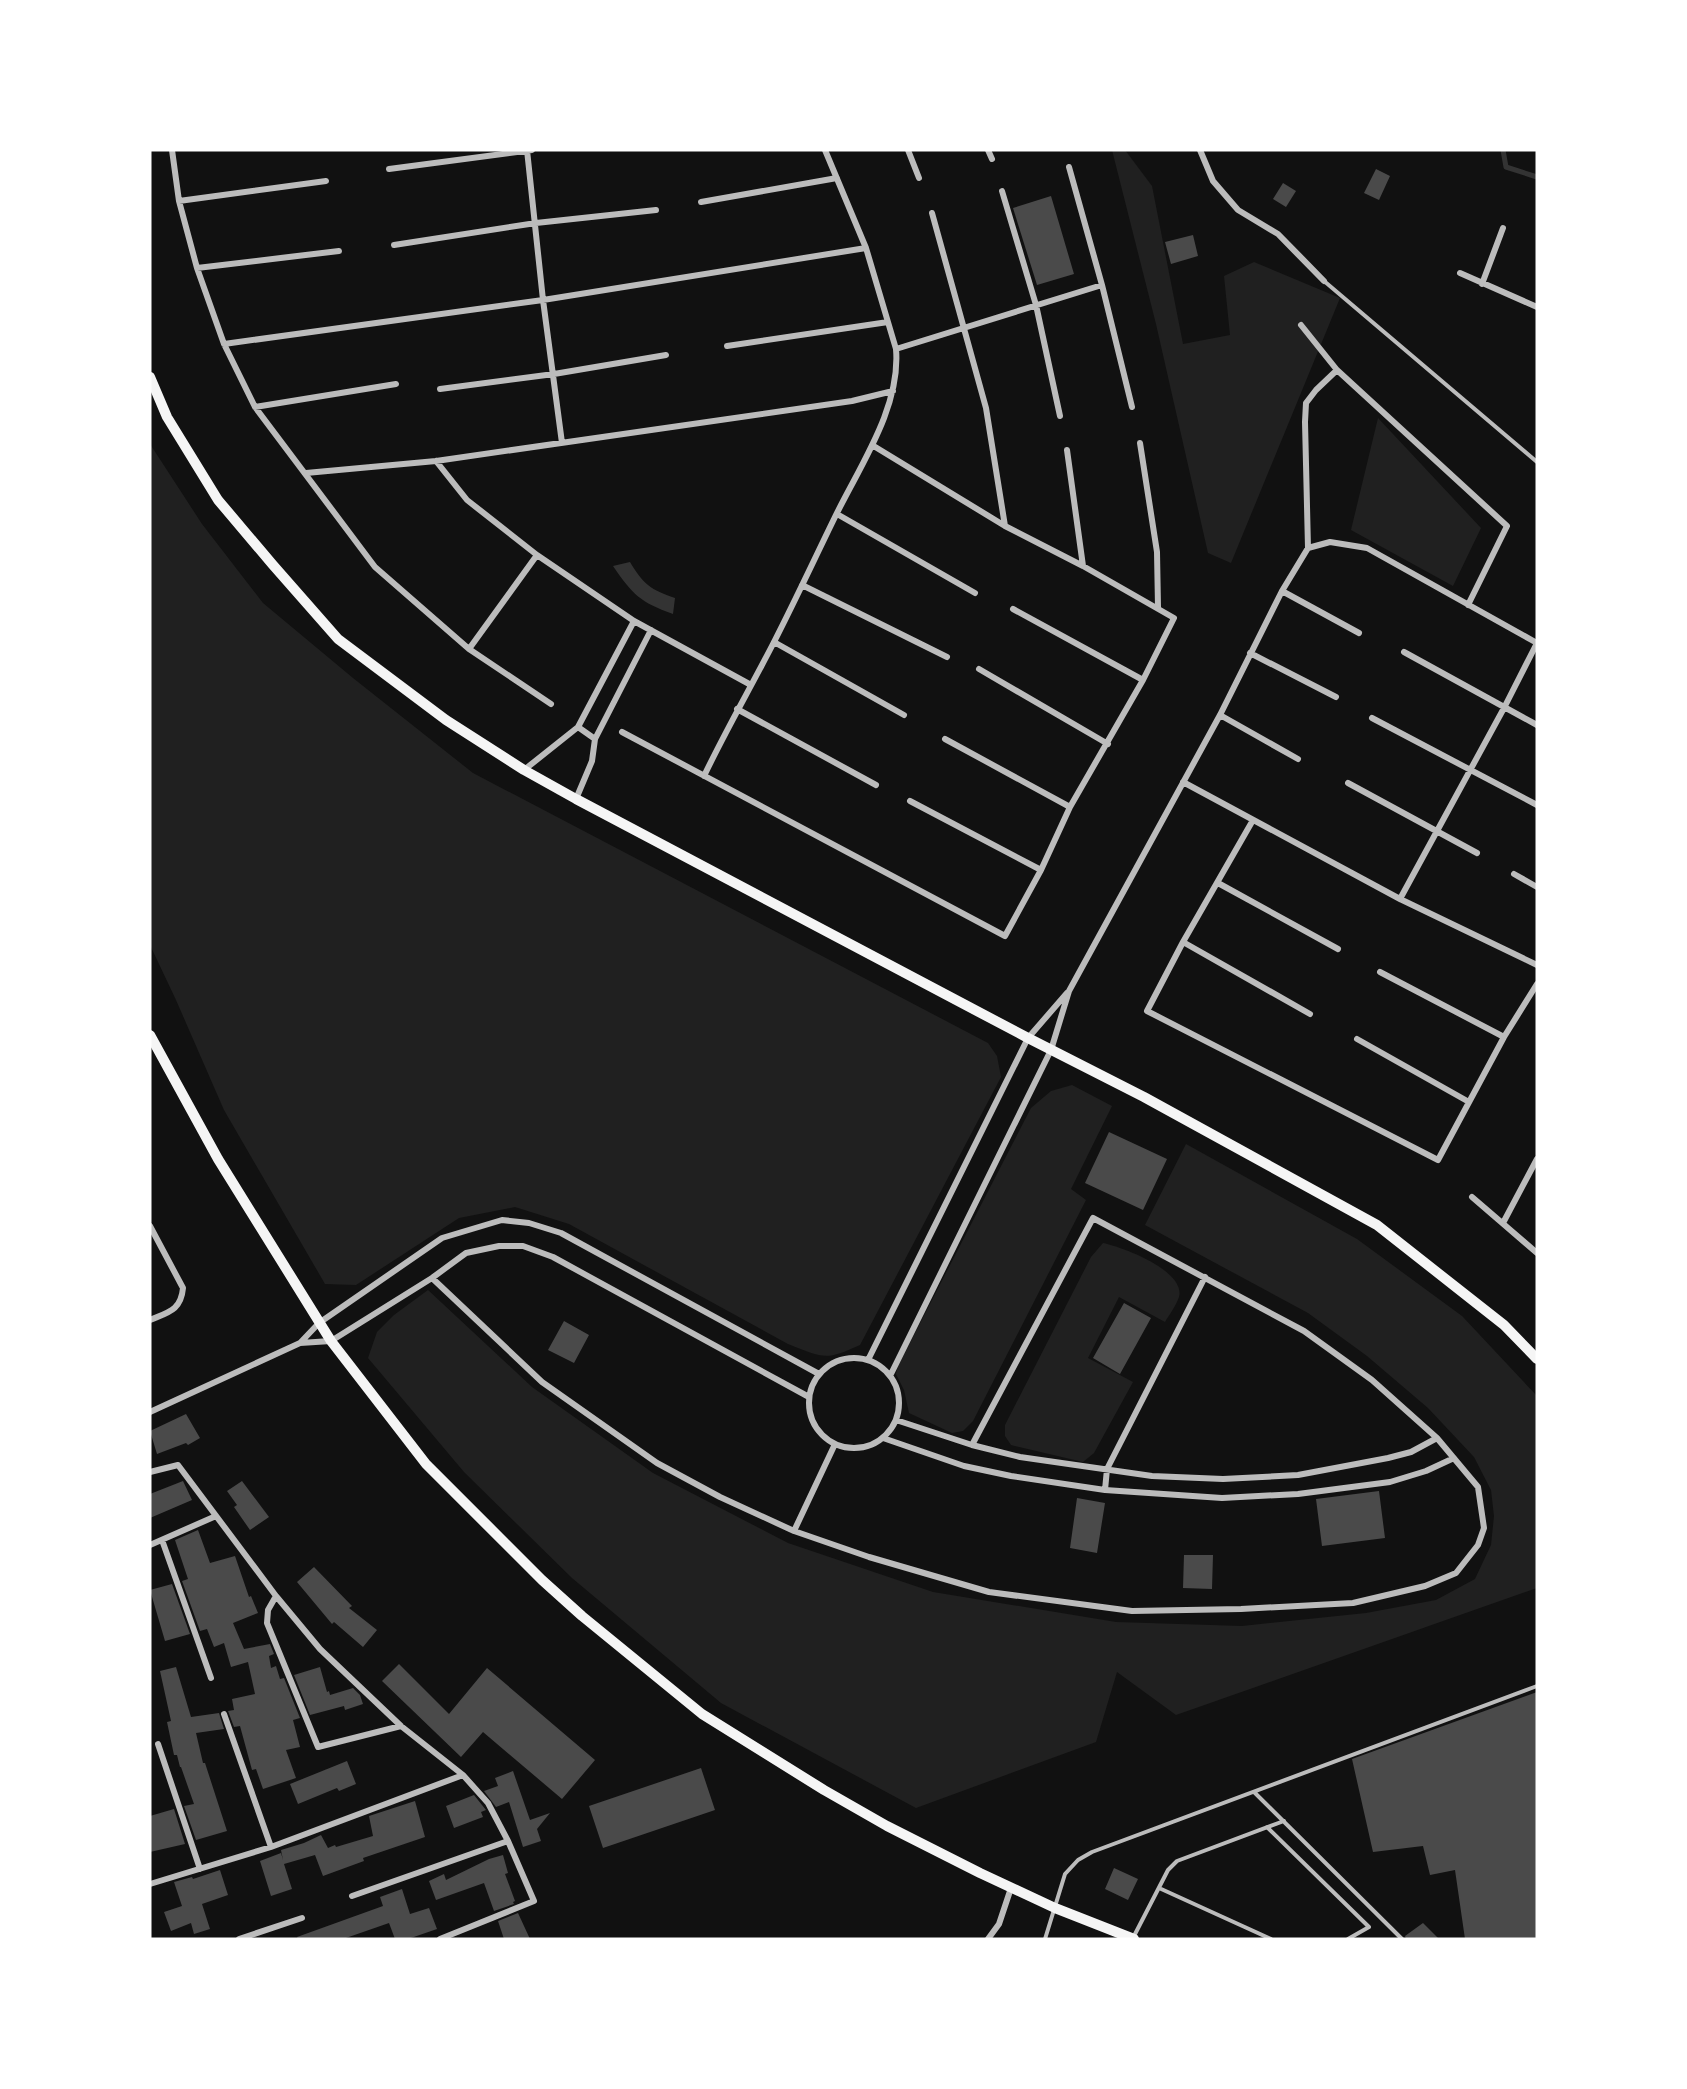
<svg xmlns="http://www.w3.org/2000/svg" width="1687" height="2089" viewBox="0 0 1687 2089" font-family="Commissioner,sans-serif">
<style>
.green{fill:#202020}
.water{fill:#333}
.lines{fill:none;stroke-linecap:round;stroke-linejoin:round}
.stream{stroke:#333;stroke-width:5}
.building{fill:#4a4a4a}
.service{stroke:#bcbcbc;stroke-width:4}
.minor{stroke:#bcbcbc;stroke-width:6}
.secondary{stroke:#f5f5f5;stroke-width:10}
</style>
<rect width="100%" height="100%" fill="#111"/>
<path class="green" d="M1112 150H1125L1152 186 1183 344 1230 335 1224 276 1254 262 1340 298 1231 563 1208 553 1156 324Z
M1378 418 1481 528 1453 586 1351 530Z
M150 444 202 524 263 603 353 678 473 773 988 1043 997 1056 1001 1077 860 1345C825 1361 824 1358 788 1344L569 1224 515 1207 459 1218 356 1285 325 1284 224 1110 176 1000 150 945Z
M1072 1085 1112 1106 1071 1189 1086 1200 973 1421 963 1431 952 1433 909 1413 904 1390 896 1374 898 1366 1031 1108 1051 1091Z
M1186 1144 1357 1239 1462 1316 1537 1396V1588L1176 1715 1117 1672 1096 1742 916 1808 721 1703 572 1578 464 1472 368 1358 377 1332 394 1315 428 1290 532 1387 653 1473 788 1543 933 1592 1116 1622 1242 1626 1366 1613 1436 1600 1475 1579 1491 1545 1494 1516 1491 1490 1474 1457 1428 1408 1367 1356 1308 1313 1145 1225Z
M1103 1243C1123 1247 1186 1271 1179 1297 1176 1306 1169 1315 1165 1322L1119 1297 1088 1358 1133 1382 1094 1453 1083 1462 1011 1445 1005 1436V1425L1091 1257Z"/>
<path class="water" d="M630 562C643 584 651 590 675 598L673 614C640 602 633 595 613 566Z"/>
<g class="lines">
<path class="stream" d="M1503 150 1506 167 1537 177"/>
</g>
<path class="building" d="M1376 169 1390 176 1379 200 1364 193Z
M1283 183 1296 191 1286 207 1273 199Z
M1051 196 1074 274 1037 285 1013 208Z
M1193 235 1198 256 1171 264 1165 242Z
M1109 1132 1167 1159 1143 1210 1085 1183Z
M1124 1303 1151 1318 1120 1374 1093 1358Z
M564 1321 589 1335 574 1363 548 1350Z
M186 1414 200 1438 188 1445 186 1443 157 1454 150 1431Z
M183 1481 192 1500 150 1518V1494Z
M242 1481 269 1517 250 1530 234 1507 237 1505 227 1491Z
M1379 1491 1385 1538 1322 1546 1316 1499Z
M1077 1498 1105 1503 1097 1553 1070 1548Z
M198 1530 210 1563 235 1556 249 1597 251 1596 258 1613 233 1623 244 1649 270 1644 274 1654 269 1656 271 1668 276 1666 280 1679 284 1678 300 1718 293 1720 300 1747 286 1750 296 1778 263 1789 256 1769 252 1770 240 1726 234 1727 228 1711 234 1710 232 1699 255 1694 248 1662 231 1667 224 1643 214 1647 207 1629 200 1631 182 1581 188 1579 175 1540Z
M1184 1555H1213L1212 1589 1183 1588Z
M314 1567 352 1606 349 1608 377 1630 363 1647 334 1622 332 1624 297 1582Z
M172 1584 190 1634 165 1641 150 1590Z
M399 1664 449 1714 487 1668 595 1760 562 1799 483 1732 461 1757 382 1681Z
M176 1667 191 1717 219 1713 224 1729 196 1733 203 1763H205L227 1831 196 1840 184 1806 194 1804 181 1767H180L177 1755H174L167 1722 171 1721 160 1671Z
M320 1667 327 1692 329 1691 330 1695 353 1688 360 1695 363 1704 345 1710 344 1706 310 1715 294 1675Z
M1537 1692V1939H1465L1455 1870 1430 1875 1423 1846 1373 1852 1352 1759Z
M347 1761 356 1784 339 1791 337 1788 298 1804 290 1784Z
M701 1768 715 1810 603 1848 589 1806Z
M513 1771 530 1820 550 1813 537 1829 541 1841 523 1847 509 1802 496 1807 484 1791 498 1786 495 1778Z
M474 1795 486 1810 481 1812 483 1817 454 1828 446 1806Z
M415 1801 425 1837 363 1858 364 1861 323 1876 315 1855 284 1864 292 1889 271 1896 260 1861 281 1853 283 1860 281 1850 304 1843 321 1835 328 1848 335 1845 336 1847 373 1836 369 1816Z
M174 1809 185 1844 150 1852V1816Z
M503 1855 508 1873 505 1874 515 1901 513 1902 514 1904 494 1911 484 1883 436 1900 429 1881 444 1874 446 1880 489 1859Z
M1114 1868 1138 1879 1128 1900 1105 1889Z
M220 1870 228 1895 202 1904 210 1929 194 1934 191 1923 171 1931 164 1912 182 1906 174 1882 192 1877 193 1879Z
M402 1889 410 1914 429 1908 437 1929 408 1939H395L389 1923 343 1939H298L297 1937 383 1906 380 1897Z
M518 1913 530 1939H504L498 1921Z
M1423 1923 1439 1939H1406L1405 1936Z"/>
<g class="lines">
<path class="service" d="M1324 281 1537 462
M1255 1793 1402 1939
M1267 1827 1369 1927 1348 1939
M1159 1888 1271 1939
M1133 1938 1168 1870 1177 1861 1284 1821
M1045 1939 1065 1874 1078 1860 1092 1852 1537 1686"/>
<path class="minor" d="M172 150 179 201 197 268 224 344 255 407 375 567 469 649 551 704
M527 150 543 300 562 443
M908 150 919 178
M988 150 992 159
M1200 150 1213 181 1238 210 1278 234 1324 281
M1069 167 1102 285 1132 407
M389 169 532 150
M1002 191 1036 305 1060 416
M179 201 326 181
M701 202 837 178
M932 213 986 408 1005 526
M394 245 536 223 656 210
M197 268 339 251
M1460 273 1537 307
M1482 284 1503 228
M1301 325 1337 370 1507 526 1468 605
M224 344 543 300 866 248
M727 346 888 322
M896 349 1102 285
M440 389 554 374 666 355
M255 407 396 384
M1140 443 1157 552 1158 607
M1067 450 1083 566
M436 461 467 500 537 555 634 621 751 685
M306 473 436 461 852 401 893 391
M837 514 975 593
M1308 548 1305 422 1306 403 1316 390 1337 370
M802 585 947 657
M1282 591 1359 633
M1013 609 1143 680
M774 642 904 715
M469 649 537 555
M1404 652 1537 725
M1250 653 1336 697
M979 669 1108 744
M737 709 876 785
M1220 715 1298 759
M1372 718 1537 805
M578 727 595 739
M622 732 1005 936 1041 870 1070 807 1143 680 1174 618 1083 566 1005 526 872 445
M945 739 1070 807
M524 770 578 727 634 621
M704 776C726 730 751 687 774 642 795 601 814 560 834 519 859 467 901 408 896 349L866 248 825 150
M1183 782 1400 899 1537 965
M1348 783 1477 853
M576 799 592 761 595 739 651 630
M910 801 1041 870
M1253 820 1183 942 1147 1011 1438 1160 1504 1037 1537 984
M1514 874 1537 887
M1218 883 1338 949
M1400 899 1504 708 1537 643
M1183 942 1310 1014
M1380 972 1504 1037
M1357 1039 1469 1102
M1472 1197 1537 1253
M1503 1223 1537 1159
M150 1226 183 1288C181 1310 169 1312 150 1320
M432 1278 542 1382 657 1463 720 1497 794 1531 869 1557 989 1592 1132 1611 1241 1609 1353 1603 1425 1586 1456 1573 1478 1545 1484 1528 1478 1487 1437 1438 1372 1380 1304 1331 1093 1218 972 1445
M300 1343 319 1323 442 1238 502 1220 529 1223 561 1233 819 1374
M809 1403a45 45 0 1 1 90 0a45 45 0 1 1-90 0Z
M868 1360 1028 1038 1067 993
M890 1376 1051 1050 1069 991 1220 715 1282 591 1308 548 1330 542 1367 548 1537 643
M150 1412 300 1343 331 1341 432 1278 466 1253 499 1246H523L553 1257 809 1397
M896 1420 972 1445 1020 1457 1152 1476 1223 1479 1298 1475 1388 1458 1411 1452 1437 1438
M883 1438 964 1466 1011 1476 1105 1490 1222 1498 1298 1494 1390 1482 1426 1471 1454 1458
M150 1472 178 1465 276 1596 320 1649 401 1726 463 1775 488 1803 508 1841 534 1901 440 1939
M1105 1490 1107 1469 1205 1277
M794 1531 835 1444
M162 1540 211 1678
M150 1545 216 1516
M276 1596 268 1610 267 1623 318 1747 401 1726
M224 1714 271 1847
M158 1744 200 1869
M150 1884 271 1847 463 1775
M352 1896 508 1841
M239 1939 302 1918
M988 1939 999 1924 1011 1888"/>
<path class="secondary" d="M150 377 167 417 218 500 273 565 338 639 446 720 524 770 576 799 1028 1038 1144 1097 1377 1225 1504 1325 1537 1359
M150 1035 218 1159 331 1341 426 1464 542 1580 582 1616 702 1714 824 1790 887 1826 980 1873 1055 1908 1134 1939"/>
</g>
<rect width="1687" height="2089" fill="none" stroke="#ffffff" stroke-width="303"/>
</svg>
